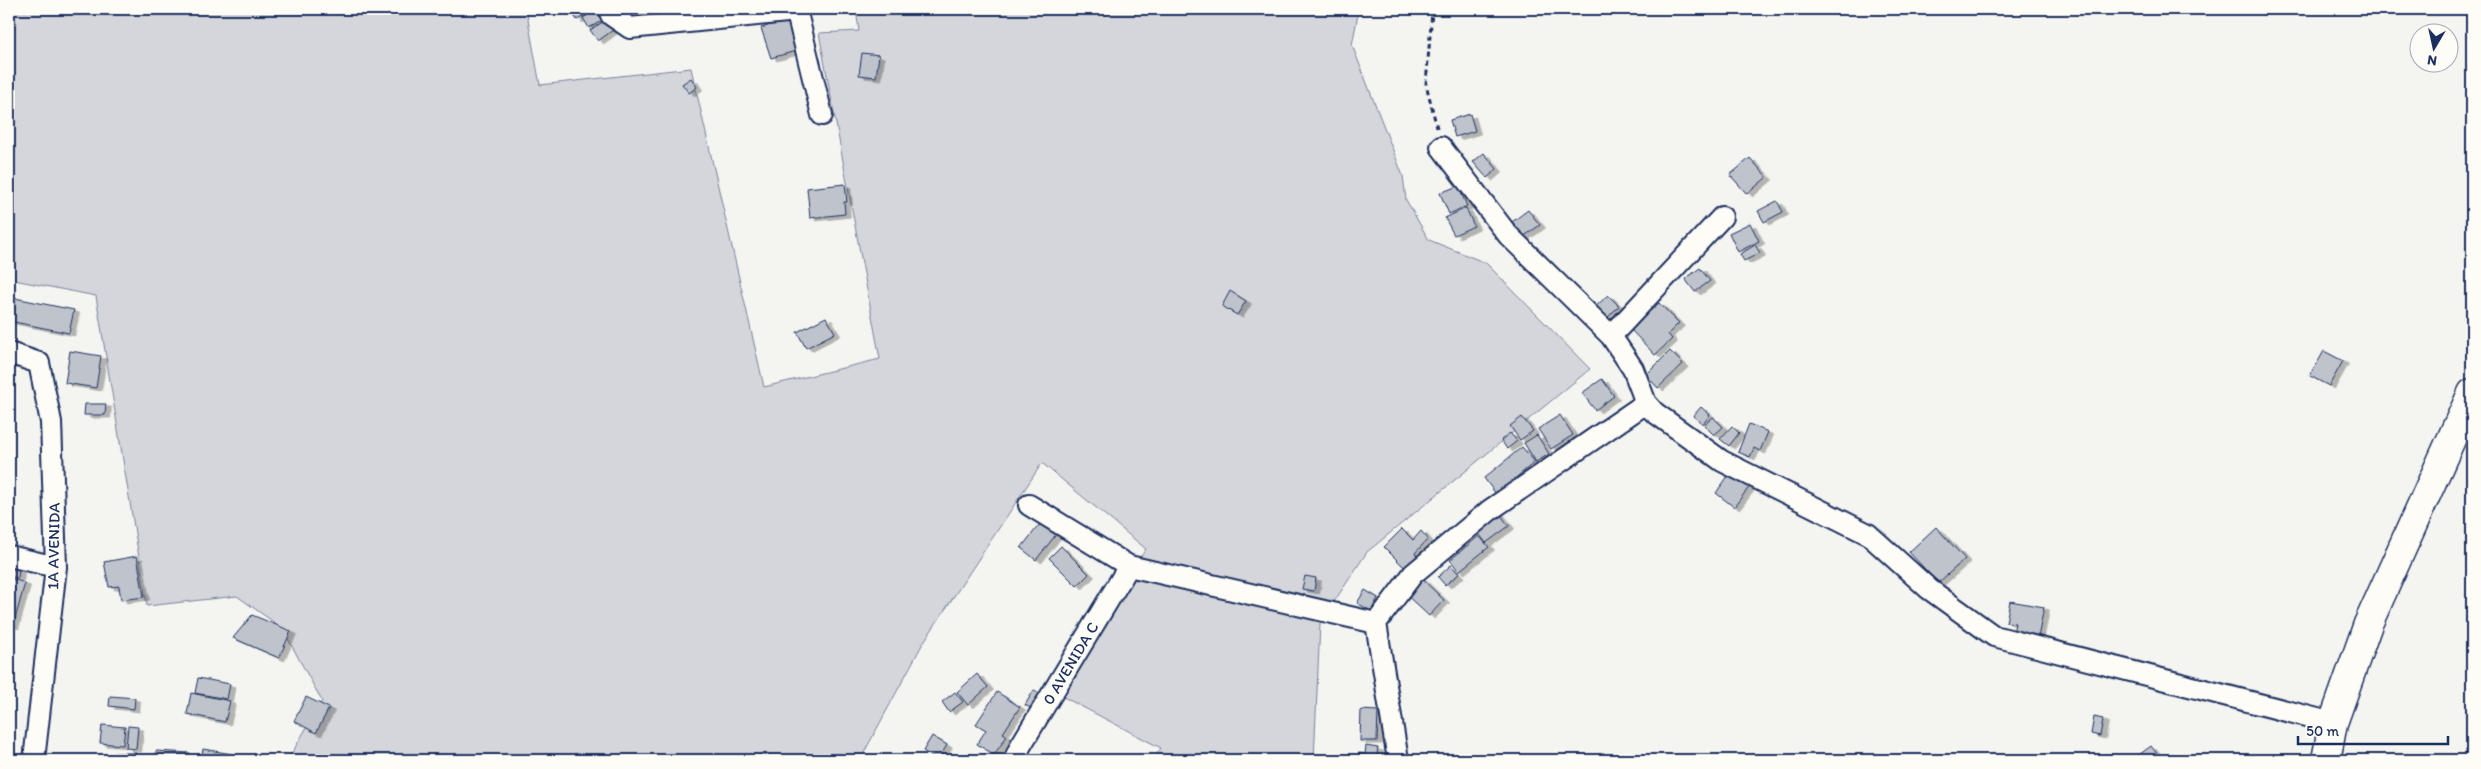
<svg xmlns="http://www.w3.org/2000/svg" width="2481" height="769" viewBox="0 0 2481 769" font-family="Itim,sans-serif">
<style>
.green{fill:#d4d6db;stroke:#78829c}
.building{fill:#bfc3cc;stroke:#1b2f5e;filter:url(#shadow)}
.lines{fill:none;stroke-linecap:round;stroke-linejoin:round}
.minor-casing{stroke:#1b2f5e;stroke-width:24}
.primary-casing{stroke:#1b2f5e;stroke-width:31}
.path{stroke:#1b2f5e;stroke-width:3;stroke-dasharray:5 4;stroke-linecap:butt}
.minor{stroke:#fdfcf7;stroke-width:20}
.primary{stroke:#fdfcf7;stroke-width:28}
.labels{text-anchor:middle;stroke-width:4;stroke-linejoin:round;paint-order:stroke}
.street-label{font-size:16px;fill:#1b2f5e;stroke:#fdfcf7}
</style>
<defs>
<filter id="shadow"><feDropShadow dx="5.5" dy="3" stdDeviation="0" flood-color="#0004"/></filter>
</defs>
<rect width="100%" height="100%" fill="#f4f4f1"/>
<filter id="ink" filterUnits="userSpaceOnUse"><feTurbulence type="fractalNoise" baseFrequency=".02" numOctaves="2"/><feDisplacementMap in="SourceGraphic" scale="10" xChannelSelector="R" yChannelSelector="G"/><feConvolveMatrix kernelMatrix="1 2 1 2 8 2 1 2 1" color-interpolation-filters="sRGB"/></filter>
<g filter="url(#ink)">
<path class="green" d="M9 9H526L540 85 691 68 764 387 880 359 819 33 859 31 856 9H1359L1352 45 1403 176 1406 200 1429 240 1486 263 1590 369 1367 552 1320 623 1314 760H1153L1161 748 1048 689 1146 549 1042 463 923 643 860 760H284L289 758 322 701 282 628 237 596 147 606 96 296 9 279Z"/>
<path class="building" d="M570 9H584L588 14 577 20Z
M598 9 605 19 589 28 583 18Z
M606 20 613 30 598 41 590 30Z
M787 20 796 51 771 58 761 28Z
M862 53 879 55 876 77 859 75Z
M691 78 697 87 689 93 682 84Z
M1470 114 1475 131 1455 137 1450 120Z
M1484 153 1497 169 1487 178 1473 162Z
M1750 158 1767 177 1747 194 1730 175Z
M845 184 847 202H844L845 214 810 218 807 188Z
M1458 186 1467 206 1449 214 1440 193Z
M1777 201 1783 212 1764 222 1758 211Z
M1466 208 1474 226 1454 235 1445 218Z
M1528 210 1540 225 1523 237 1512 222Z
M1750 223 1759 241 1738 252 1729 233Z
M1755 245 1760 253 1744 261 1740 254Z
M1700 268 1710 281 1695 292 1685 279Z
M1230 291 1246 301 1237 315 1222 306Z
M1608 295 1619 306 1603 322 1592 310Z
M10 297 74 310 69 333 9 321Z
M1659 303 1679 323 1668 334 1672 339 1655 355 1630 329Z
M826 317 835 333 806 348 797 332Z
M70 351 101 356 96 388 65 383Z
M1670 351 1683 364 1658 388 1646 375Z
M2324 351 2343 361 2329 386 2310 376Z
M1602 379 1614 396 1595 410 1582 393Z
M85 404H106L105 415H84Z
M1701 407 1710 415 1703 424 1693 416Z
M1560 415 1573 435 1551 449 1538 429Z
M1522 417 1533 431 1520 440 1510 426Z
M1713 417 1723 427 1714 435 1704 425Z
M1749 424 1768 432 1760 451 1754 448 1750 457 1738 452Z
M1732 426 1739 433 1729 446 1720 439Z
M1510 433 1517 441 1507 449 1501 440Z
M1537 435 1549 454 1536 462 1524 443Z
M1522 447 1535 462 1496 494 1484 478Z
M1731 472 1750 486 1734 507 1716 493Z
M1497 510 1509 526 1486 543 1474 527Z
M1043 520 1058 532 1036 560 1021 548Z
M1936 527 1965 559 1938 583 1909 552Z
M1402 529 1413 540 1421 531 1428 539 1415 553 1417 556 1405 568 1384 547Z
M1479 536 1489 547 1459 571 1450 560Z
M1061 546 1089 574 1077 586 1049 558Z
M137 556 144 597 121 600 119 586 109 587 104 562Z
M1451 565 1459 574 1445 585 1438 577Z
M9 567 19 569 18 578 9 577Z
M1418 575 1444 600 1429 616 1402 591Z
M1305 576 1316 578 1314 591 1302 589Z
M9 578 25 583 13 626 9 624Z
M1365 590 1378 598 1371 611 1357 603Z
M2010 601 2044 607 2038 638 2013 633 2015 623 2006 622Z
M252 615 291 631 279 658 233 638Z
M977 674 988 687 968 705 957 692Z
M198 678 230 684 227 699 195 693Z
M1034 690 1045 696 1036 711 1025 705Z
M955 692 963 702 949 712 942 702Z
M997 692 1020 707 1003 733 1007 736 994 755 977 744 986 730 976 724Z
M191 693 230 701 225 722 187 714Z
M110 696 135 698 134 709 109 706Z
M306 697 329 708 316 733 294 721Z
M1361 710 1378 711 1377 741H1360Z
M2094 717 2103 719 2100 736 2091 734Z
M102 725 125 727 123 745 100 743Z
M128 726 138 727 136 749 126 748Z
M932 736 947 745 938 760 923 751Z
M1366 746 1378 748 1376 760H1358L1359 753 1365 754Z
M2151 746 2162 760H2132Z
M203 749 232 754 231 760H201Z
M156 751 190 753 189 760H155Z
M114 753H136V760H114Z"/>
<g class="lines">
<defs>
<path id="minor" d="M609 9 611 15 630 28 797 11
M796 9 822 115
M1441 147 1508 235 1611 336 1633 369 1646 403 1654 412 1722 461 1868 534 1929 589 1994 636 2333 723
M1611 336 1722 217
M9 353 39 363 51 422 56 567 34 760
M1029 505 1129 566 1376 623
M9 556 56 567
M1014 760 1021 745 1129 566
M1398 760 1376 623 1413 574 1490 510 1646 403"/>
<path id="primary" d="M2326 760 2333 723 2368 624 2472 393"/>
</defs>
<use href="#minor" class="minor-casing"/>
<use href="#primary" class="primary-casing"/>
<path class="path" d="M1435 9 1432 12 1426 84 1437 128"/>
<use href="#minor" class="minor"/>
<use href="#primary" class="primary"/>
</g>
</g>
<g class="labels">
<g class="street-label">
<text transform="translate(53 546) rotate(-89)" y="6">1A AVENIDA</text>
<text transform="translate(1070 663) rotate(-59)" y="6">0 AVENIDA C</text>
</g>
</g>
<rect width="2481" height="769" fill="none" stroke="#fdfcf7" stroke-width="30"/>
<rect x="15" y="15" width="2451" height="739" fill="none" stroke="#1b2f5e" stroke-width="2" filter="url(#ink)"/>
<g transform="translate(2434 48) rotate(189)"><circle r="24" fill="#fdfcf7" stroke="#a3aaba"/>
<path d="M0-4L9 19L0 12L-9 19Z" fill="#1b2f5e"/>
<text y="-8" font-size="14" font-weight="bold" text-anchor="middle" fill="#1b2f5e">N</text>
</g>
<path d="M2298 736v8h150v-8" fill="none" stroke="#1b2f5e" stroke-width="2.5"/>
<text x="2306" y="736" font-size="15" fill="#1b2f5e" stroke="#fdfcf7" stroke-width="4" paint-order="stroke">50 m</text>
</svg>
